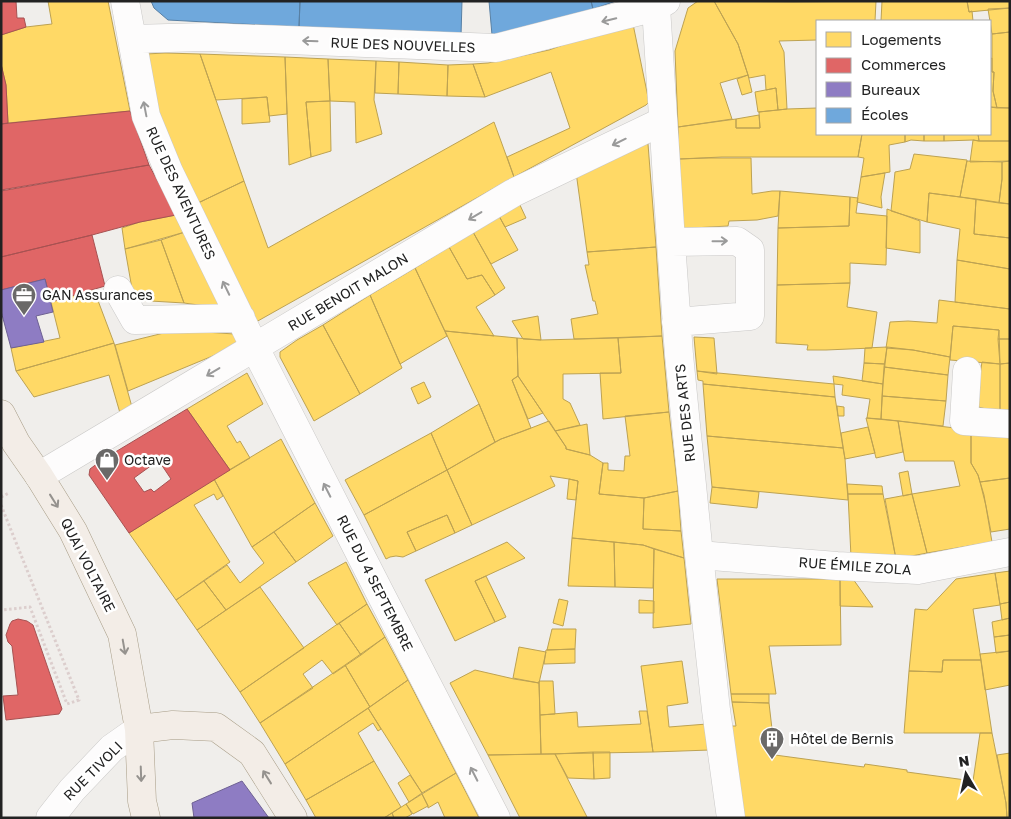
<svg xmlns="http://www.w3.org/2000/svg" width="1011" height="819" viewBox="0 0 1011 819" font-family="'Golos Text',sans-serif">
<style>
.homes{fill:#ffd966;stroke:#bda252}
.shops{fill:#e06666;stroke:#a75252;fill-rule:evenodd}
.offices{fill:#8e7cc3;stroke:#6e6193}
.schools{fill:#6fa8dc;stroke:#5880a4}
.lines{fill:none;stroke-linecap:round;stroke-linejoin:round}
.minor-casing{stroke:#c9c8c7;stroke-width:29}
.major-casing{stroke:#a79c86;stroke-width:29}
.path{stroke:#dccecd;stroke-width:3;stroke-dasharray:2.5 2.5;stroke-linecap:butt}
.minor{stroke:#fdfcfc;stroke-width:28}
.major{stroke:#f3ede7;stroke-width:28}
.oneway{stroke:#9a9a9a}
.oneway2{stroke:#95928e}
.labels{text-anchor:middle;stroke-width:5;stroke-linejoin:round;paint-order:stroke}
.street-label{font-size:14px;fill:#222;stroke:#fff}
.poi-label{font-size:14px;fill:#222;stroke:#fff;text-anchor:start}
</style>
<rect width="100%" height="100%" fill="#f0eeeb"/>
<path class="homes" d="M48 1H108L130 111 8 123 6 85 1 64V35L26 27 52 24Z
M698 1H714L738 44 748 75 720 83 732 119 678 127 675 51 688 8Z
M714 1 793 2 876 1 875 21H817V40L779 41 784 52 787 109 778 110 776 88 766 90 765 75 749 78 738 44Z
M882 1H967L969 12 972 11 973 21H881Z
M967 1H1010V8L969 12Z
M1010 8V32L992 34 988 9Z
M627 22 633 24 649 102 646 105 514 177 507 157 570 128 551 72 485 97 473 64 488 63 549 50Z
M1010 32V108H997L993 91 994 72H992V34Z
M165 53 200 54 244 181 198 203 161 127 146 54Z
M200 54 285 57 287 114 269 116 267 97 216 100Z
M285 57 328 59 329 84 330 101 306 102 311 157 289 165Z
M992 58V72H994L993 91 997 108 990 107V59Z
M328 59 376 61 374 100 382 134 356 143 355 102 330 101Z
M376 61 399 62 398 94 375 93Z
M399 62 448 65 447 96 398 94Z
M473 64 485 97 447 96 448 65Z
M748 75 752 92 742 95 737 79Z
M776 88 778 110 758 112 755 92Z
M267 97 270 122 242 124V99Z
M330 101 331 151 311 157 306 102Z
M990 107 1010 108V141H979L978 134H990Z
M817 108V134H862L858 157H722L679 159 678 127 736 119V128H760L759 112 787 109Z
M759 115 760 128H736V119Z
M494 122 514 177 256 322 198 203 244 181 268 248Z
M862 134H905V142L889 145 890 172 861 177 864 158 858 157Z
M905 134H924V141L911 140 905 142Z
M924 134H944V141H924Z
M944 134H978L979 141 973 140 944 141Z
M973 140 979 141H1010V161L970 162Z
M644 141 648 144 656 247 587 252 576 172Z
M914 154 967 160 960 197 929 193 927 222 891 211 895 172 910 169Z
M708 158H751L752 194 772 191H780L778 216 757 220 729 221 728 226 675 229 679 159Z
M967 161 1002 162V179L999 203 960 197Z
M1010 161V204L999 203 1002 179V162Z
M885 173 881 197 882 208 857 202 861 177Z
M780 191 850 197 849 226 778 228Z
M929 193 976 199 974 234 1010 238V269L957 260 960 229 927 222Z
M850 197 858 198 856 213 887 216 886 265 850 263V283L777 285 778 228 849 226Z
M976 199 1010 204V238L974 234Z
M519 203 526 218 505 227 499 216Z
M887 209 920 221V253L886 248Z
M176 215 185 232 125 249 122 228 140 222Z
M499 216 518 250 491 264 473 232Z
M185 232 220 305 213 307 184 303 161 240Z
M473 232 497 275 505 288 495 295 482 275 467 279 449 247Z
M161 240 184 303 134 300 125 249Z
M449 247 467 279 482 275 495 295 476 307 494 336 445 331 415 268Z
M656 247 662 336 574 339 571 319 598 314 595 301H593L585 265H589L587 252Z
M957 260 1010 269V309L955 302Z
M415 268 447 336 400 364 370 295Z
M850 283 847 307 877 312 872 348 826 350H807L808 345 776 343 777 285Z
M94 290 114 343 62 358 16 371 11 348 60 338 51 302Z
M370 295 402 368 360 394 323 325Z
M939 300 1010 309V339H998L999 330 953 326 950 357 913 350 886 348 890 322 908 321 937 323Z
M538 316 541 340 523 339 512 321Z
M323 325 360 394 314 421 280 357V352L297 340Z
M953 326 999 330 1000 364 950 360Z
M176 330 234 334 244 343 128 391 115 345Z
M445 331 517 338 518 376 512 380 531 428 501 439 495 442 479 404Z
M662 336 669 412 603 419 600 373H621L618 338Z
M694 337 714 338 717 374 697 371Z
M517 338 541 340 618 338 621 373 563 374V399L570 403 580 425 555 431 518 376Z
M998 339H1010V363L1000 364Z
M114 343 132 407 120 413 109 375 34 397 16 371 62 358Z
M887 347 885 364 864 363 865 348Z
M887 347 913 350 950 357 948 375 884 367Z
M982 362 1000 364V413L975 406Z
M864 363 885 364 883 384 862 381Z
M1010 363V415L1000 413V364Z
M884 367 948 375 946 401 882 396Z
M697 371 834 384 835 397 703 384V381L698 380Z
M247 373 263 404 227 426 237 443 240 441 250 458 230 470 187 409Z
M518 376 543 413 528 419 512 380Z
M833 376 883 384 881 419 867 418 870 399 842 395 843 385 834 384Z
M424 382 431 397 418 404 411 388Z
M703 384 835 397 843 448 707 436Z
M882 396 946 401 943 426 881 419Z
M479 404 495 442 447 470 431 433Z
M837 406 844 407V416H838Z
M669 412 678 491 644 498 599 494 603 463H608V470L624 471 625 456H630L625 416Z
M866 418 898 421 903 452 876 458Z
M549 421 566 447V449L590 455 603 463 599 494 644 498 643 529 681 531 684 558 643 545 572 538 578 481 569 479 550 476 555 486 472 525 447 470 501 439 521 432Z
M898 421 971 430V463L978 475 984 495 992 542 927 553 912 494 960 486 954 461H905Z
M587 424 590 455 566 449V447L555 431Z
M868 427 875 453 845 459 841 433Z
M971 430H1010V478L980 482 978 475 971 463Z
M431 433 447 470 364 515 345 480Z
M707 436 843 448 845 459 848 500 712 487Z
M281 439 315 503 252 547 214 479Z
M447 470 472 525 455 533 447 515 407 532 416 551 403 557 396 556 390 557 386 559 364 515Z
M908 471 912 494 903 496 899 473Z
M1010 478V529L991 532 986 506 980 482Z
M214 479 223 496 217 500 214 494 194 505 230 562 176 600 129 533Z
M569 479 578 481 576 500 567 499Z
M847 484 882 486 883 494H848Z
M712 487 759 492 757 508 710 503Z
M678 491 681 531 643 529 644 498Z
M848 494H883L896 559 851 557Z
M912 494 927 553 896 559 885 499Z
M315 503 333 536 296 562 274 532Z
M447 515 455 533 416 551 407 532Z
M274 532 296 562 226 610 204 581 227 565 240 583 264 563 252 547Z
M572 538 614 542 615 587 568 586Z
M507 542 525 558 475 581 495 622 455 641 425 580Z
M614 542 643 545 654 549 653 588 615 587Z
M654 549 684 558 691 624 653 628Z
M346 562 367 604 337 625 308 583Z
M1010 571V602L1000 604 995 573Z
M995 573 1000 605 973 609 981 660H943L942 672 909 671 915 609 927 610 956 579Z
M486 576 506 617 495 622 475 581Z
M717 579H840L841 645 769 646 776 694H731Z
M840 579H853L873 607 840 606Z
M204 581 226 610 197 630 176 600Z
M260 587 304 648 240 692 197 630Z
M559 599 568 601 563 626 553 623Z
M639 600 654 601V613H639Z
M1010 602V618L1002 620 1000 604Z
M367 604 385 637 361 655 339 623Z
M1010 618V635L994 637 992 622Z
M339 623 361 655 333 674 322 660 303 674 313 688 260 723 240 692Z
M552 629H576L575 649 547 650Z
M1010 635V651L996 653 994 637Z
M385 637 408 680 370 707 345 665Z
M519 647 546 652 539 683 513 678Z
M575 649V663L544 664 546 650Z
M1010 651V685L985 690 980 654Z
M943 660H981L992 733H904L909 671 942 672Z
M682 661 688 703 667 706 669 727 707 724 710 750 653 752 641 666Z
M345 665 370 707 285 764 260 723Z
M475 670 514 679 539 683 541 754 488 755 450 683Z
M408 680 456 773 422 793 368 708Z
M539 681H553L555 714 540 715Z
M731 694H769V703L732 702Z
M732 702 769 703 775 755 864 767 865 764 907 770V772L973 781 980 733H992L1006 803 1007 818H740L728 726H736Z
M368 708 381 729 378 731 373 723 358 733 374 761 306 800 285 764Z
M639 711H647L653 752 541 754 540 715 577 712 578 727 641 724Z
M593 752 594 779 568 778 555 754Z
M593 752H610V778L594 779Z
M1010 753V818H1007L1006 803 997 755Z
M555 754 587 817 585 818H520L488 755Z
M374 761 401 807 384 818H316L306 800Z
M456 773 471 802 479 818H445L438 802 428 808V806L422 794Z
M410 775 422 793 409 802 398 783Z
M422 794 428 806 413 814 406 804Z
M406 804 412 814 405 818H394L392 813Z
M392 813 394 818H384Z"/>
<path class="shops" d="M1 1H16L17 18H24L26 27 1 35Z
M1 64 6 85 8 123 1 124Z
M130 111 149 165 1 191V124Z
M149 165 176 215 140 222 92 235 1 257V190Z
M92 235 105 286 51 302 45 279 1 290V257Z
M187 409 230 470 129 533 89 475 90 469 102 460ZM157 458 171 479 154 492 151 489 144 492 134 478 152 465 151 462Z
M18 619 27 621 33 625 62 709 59 714 6 720 3 696 18 695 12 646 8 642 6 635 10 624 12 621Z"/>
<path class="offices" d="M45 279 53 312 36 316 44 342 11 348 1 311V290Z
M242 781 269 818H194L192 803Z"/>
<path class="schools" d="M151 1H300L299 27 168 20 154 8Z
M300 1H462L461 36 299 27Z
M489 1H591L593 9 549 22 492 35Z
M591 1H616L593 9Z"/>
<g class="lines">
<defs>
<path id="minor" d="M125 1 146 116 169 172 255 348 379 591 496 818
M656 7 671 242 679 355 699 555 716 710 731 818
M132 39 205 37 496 48 656 7 666 1
M671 242 737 241 750 250V316L676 322
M118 290 135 320 241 318
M967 371 964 421 1010 424
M39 476 513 193 663 121
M699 555 837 566 918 570 1010 552
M50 818 72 790 112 748 139 729"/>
<path id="major" d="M1 414 16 443 39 476 73 531 122 634 139 729 142 801 146 818
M139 729 173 725 216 727 252 753 293 818"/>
</defs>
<use href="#minor" class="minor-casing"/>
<use href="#major" class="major-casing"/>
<path class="path" d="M1 497 9 493
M1 505 79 700 67 704 30 607 1 610"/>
<use href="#minor" class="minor"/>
<use href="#major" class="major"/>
</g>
<defs><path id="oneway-shaft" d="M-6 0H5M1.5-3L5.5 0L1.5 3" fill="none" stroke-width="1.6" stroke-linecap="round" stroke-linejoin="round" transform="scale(1.25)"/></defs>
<g class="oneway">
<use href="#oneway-shaft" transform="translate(609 20) rotate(166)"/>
<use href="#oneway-shaft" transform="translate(310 41) rotate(-178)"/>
<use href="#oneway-shaft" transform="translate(145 109) rotate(-101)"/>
<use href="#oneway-shaft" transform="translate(619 142) rotate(154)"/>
<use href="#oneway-shaft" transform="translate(475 216) rotate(149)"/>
<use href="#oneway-shaft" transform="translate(720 241) rotate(-1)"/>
<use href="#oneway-shaft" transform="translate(226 288) rotate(-116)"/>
<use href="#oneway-shaft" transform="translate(213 372) rotate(149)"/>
<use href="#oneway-shaft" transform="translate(327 490) rotate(-117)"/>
<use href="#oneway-shaft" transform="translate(474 774) rotate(-117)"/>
</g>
<g class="oneway2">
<use href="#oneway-shaft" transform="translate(54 501) rotate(58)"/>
<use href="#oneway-shaft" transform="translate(124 647) rotate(80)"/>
<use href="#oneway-shaft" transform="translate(141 774) rotate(88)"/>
<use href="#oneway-shaft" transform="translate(267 777) rotate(-122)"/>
</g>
<defs>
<symbol id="office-pin" viewBox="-11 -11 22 30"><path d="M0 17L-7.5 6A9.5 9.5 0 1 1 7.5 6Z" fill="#6a6968" stroke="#fff"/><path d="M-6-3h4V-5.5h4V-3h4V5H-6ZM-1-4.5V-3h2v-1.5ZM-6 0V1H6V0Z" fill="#fff"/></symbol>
<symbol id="shop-pin" viewBox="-11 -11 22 30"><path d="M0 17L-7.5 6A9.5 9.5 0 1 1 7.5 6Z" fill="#6a6968" stroke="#fff"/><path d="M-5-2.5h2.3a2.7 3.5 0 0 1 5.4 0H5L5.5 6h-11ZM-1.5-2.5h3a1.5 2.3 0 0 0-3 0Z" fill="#fff"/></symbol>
<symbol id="building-pin" viewBox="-11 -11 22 30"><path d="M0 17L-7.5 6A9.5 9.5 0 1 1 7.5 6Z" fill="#6a6968" stroke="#fff"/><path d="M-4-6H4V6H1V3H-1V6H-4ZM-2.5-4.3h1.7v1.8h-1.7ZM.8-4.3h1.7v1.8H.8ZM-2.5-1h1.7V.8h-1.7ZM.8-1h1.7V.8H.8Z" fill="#fff"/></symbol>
</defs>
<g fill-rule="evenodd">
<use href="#office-pin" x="10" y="281" width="28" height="38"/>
<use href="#shop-pin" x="93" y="446" width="28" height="38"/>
<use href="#building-pin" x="758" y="725" width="28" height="38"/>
</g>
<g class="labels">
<g class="street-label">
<text transform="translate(403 45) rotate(2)" y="5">RUE DES NOUVELLES</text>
<text transform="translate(181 193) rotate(65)" y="5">RUE DES AVENTURES</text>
<text transform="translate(348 292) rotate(-31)" y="5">RUE BENOIT MALON</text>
<text transform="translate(685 413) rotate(-96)" y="5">RUE DES ARTS</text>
<text transform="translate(88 565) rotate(63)" y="5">QUAI VOLTAIRE</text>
<text transform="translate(855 566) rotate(4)" y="5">RUE ÉMILE ZOLA</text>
<text transform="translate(375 583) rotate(63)" y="5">RUE DU 4 SEPTEMBRE</text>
<text transform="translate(93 771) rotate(-45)" y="5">RUE TIVOLI</text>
</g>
<g class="poi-label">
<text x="42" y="300">GAN Assurances</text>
<text x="124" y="465">Octave</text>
<text x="790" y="744">Hôtel de Bernis</text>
</g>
</g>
<rect width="1011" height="819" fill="none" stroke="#222222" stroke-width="5"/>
<rect x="816" y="20" width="175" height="115" fill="#ffffff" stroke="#a7a7a7"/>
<rect x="826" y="32" width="25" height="15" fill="#ffd966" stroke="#a7a7a7"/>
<text x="861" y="45" font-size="15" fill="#222222">Logements</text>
<rect x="826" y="58" width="25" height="15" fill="#e06666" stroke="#a7a7a7"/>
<text x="861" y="70" font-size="15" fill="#222222">Commerces</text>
<rect x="826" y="82" width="25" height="15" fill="#8e7cc3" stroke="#a7a7a7"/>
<text x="861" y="95" font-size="15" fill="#222222">Bureaux</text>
<rect x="826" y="108" width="25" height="15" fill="#6fa8dc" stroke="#a7a7a7"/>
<text x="861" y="120" font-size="15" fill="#222222">Écoles</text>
<g transform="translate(966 774) rotate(351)" stroke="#ffffff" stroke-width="4" paint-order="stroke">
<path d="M0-4L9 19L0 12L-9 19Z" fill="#222222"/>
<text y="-8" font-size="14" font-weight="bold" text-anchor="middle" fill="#222222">N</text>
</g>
</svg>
